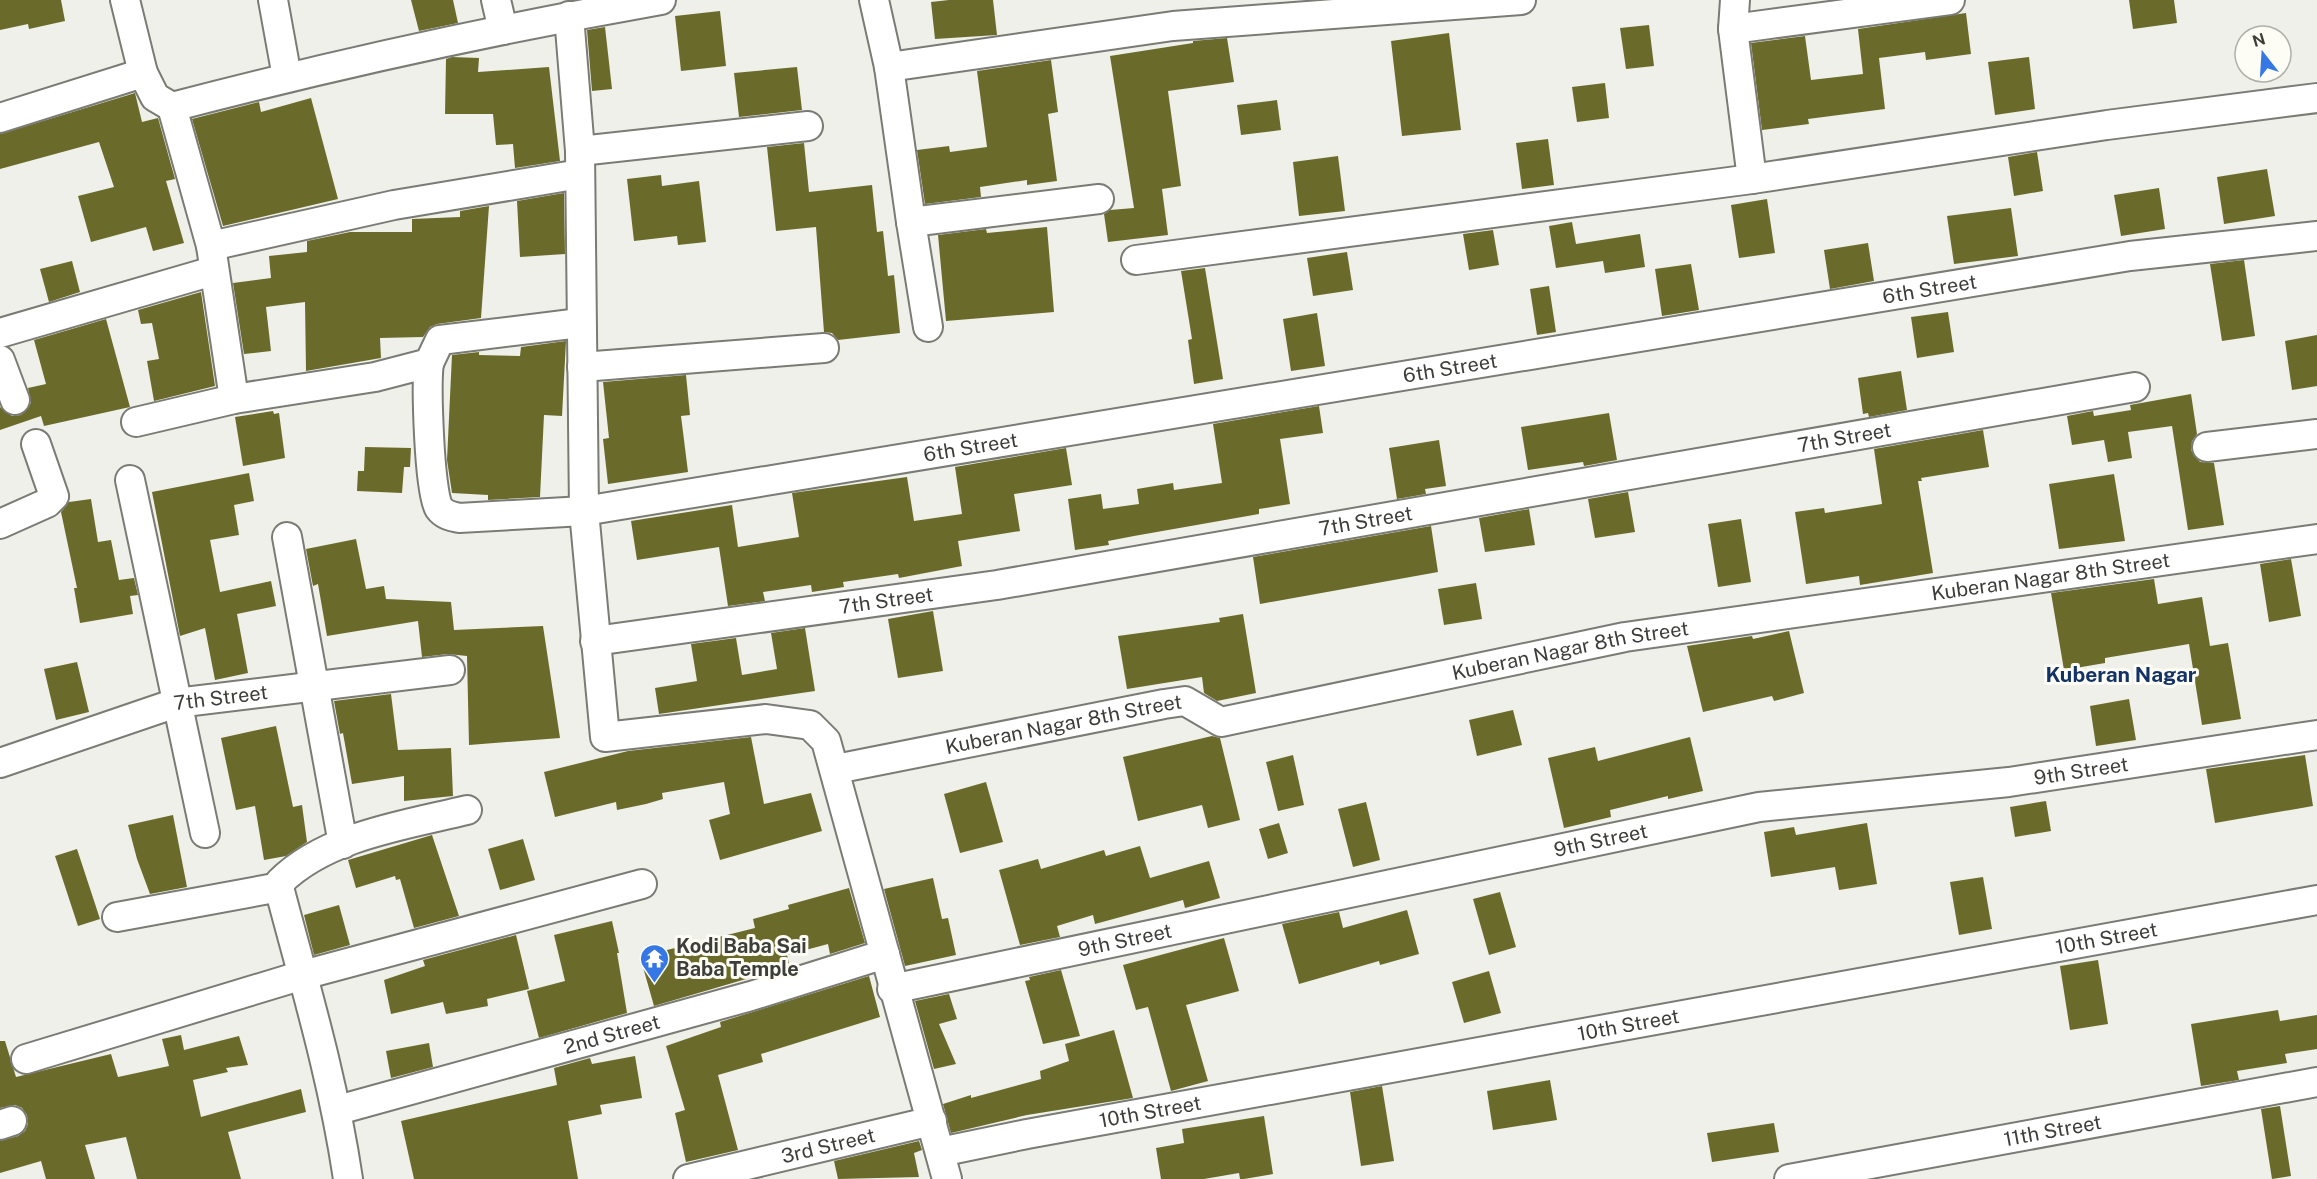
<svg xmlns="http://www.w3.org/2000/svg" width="2317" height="1179" viewBox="0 0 2317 1179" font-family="'Public Sans',sans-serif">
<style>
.building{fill:#6a6b2a}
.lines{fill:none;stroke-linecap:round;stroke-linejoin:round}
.minor-casing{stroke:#7b7b75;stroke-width:32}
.minor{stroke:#fff;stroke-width:28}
.labels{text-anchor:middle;stroke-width:6;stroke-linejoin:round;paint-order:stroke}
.street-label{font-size:20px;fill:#3d3d3a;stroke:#fdfdf6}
.poi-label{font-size:20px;font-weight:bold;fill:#3d3d3a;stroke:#fdfdf6;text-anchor:start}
.neighbourhood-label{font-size:21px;font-weight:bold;fill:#133367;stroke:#fdfdf6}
</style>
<rect width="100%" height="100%" fill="#eff0e9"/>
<path class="building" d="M0 0H61L65 21 29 29 28 24 0 30Z
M411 0H453L458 23 419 31Z
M949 0H993L997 35 935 39 931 2Z
M2129 0H2174L2177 23 2133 29Z
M720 11 726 66 681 71 675 16Z
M1966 13 1971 54 1926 60 1925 52 1879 58 1885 109 1808 119 1809 124 1762 130 1751 43 1805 36 1811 80 1863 74 1858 29Z
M1649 25 1654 66 1626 69 1620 28Z
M605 27 612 89 592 91 587 30Z
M1449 33 1461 130 1402 136 1391 41Z
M1227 38 1234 82 1168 91 1181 186 1162 189 1168 235 1108 242 1104 214 1110 210 1134 208 1110 56 1193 43V41Z
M452 57 479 58 478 72 549 67 560 161 515 168 513 144 496 145 493 114H445L446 59Z
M2029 57 2035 109 1995 115 1988 62Z
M1051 60 1058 112 1048 114 1057 181 1027 185V180L980 187 981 197 925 204 917 150 949 146 950 152 987 147 977 71Z
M797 67 802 110 739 117 734 73Z
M1605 83 1609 118 1577 122 1572 87Z
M135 93 142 122 158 118 175 179 166 181 184 243 153 251 146 227 91 242 78 196 114 187 99 142 0 169V134Z
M311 98 338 199 223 226 192 119 259 102 261 112Z
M1277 100 1281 130 1241 135 1237 105Z
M1548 139 1554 185 1522 189 1516 143Z
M804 143 809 192 872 185 877 232 883 231 888 276 894 275 900 333 838 340 832 333 824 332 816 227 776 231 767 147Z
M2037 152 2043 191 2014 196 2008 157Z
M1338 156 1345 211 1299 216 1293 162Z
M2267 169 2275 216 2224 224 2217 177Z
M661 175 662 186 699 181 706 242 678 245 677 236 634 241 627 179Z
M2159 188 2165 229 2121 236 2114 195Z
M564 193 565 254 520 257 517 201Z
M1767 199 1775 253 1739 258 1731 205Z
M489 206 481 318 437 324 430 327 423 337 380 338 381 358 306 371 305 302 266 307 271 351 244 354 233 283 271 278 269 256 307 252V241L350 232H412V219L460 217V211Z
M2011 208 2018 256 1954 264 1947 216Z
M1572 222 1576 244 1640 234 1645 267 1605 273 1603 261 1556 268 1549 226Z
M1047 227 1054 312 946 321 938 235 986 229 987 233Z
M1493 230 1499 265 1469 270 1463 234Z
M1868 243 1874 281 1830 289 1824 250Z
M1347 252 1353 290 1313 296 1307 258Z
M2244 260 2255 336 2222 341 2210 264Z
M72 261 80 292 49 302 40 269Z
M1691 264 1699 310 1662 316 1655 269Z
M1205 268 1223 379 1194 384 1188 340 1192 339 1181 271Z
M1549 286 1556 332 1537 335 1530 289Z
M201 292 215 386 154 401 147 361 159 359 152 323 141 324 138 310Z
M1948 312 1954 352 1917 358 1911 317Z
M1317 313 1325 366 1291 371 1283 319Z
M106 319 130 407 44 426 41 416 0 430V407L12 416 21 415 31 403 28 388 46 384 34 340Z
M2317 335V386L2292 390 2285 341Z
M566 341 562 416 544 415 540 497 488 500V495L452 493 447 460 452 355 479 352V355L520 356 521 347Z
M1901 371 1907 410 1869 417 1868 413 1863 414 1858 378Z
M686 375 690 415 681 416 688 472 608 484 603 439 609 438 603 382Z
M2191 394 2197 434 2192 441 2191 450 2200 462 2214 463 2224 525 2188 530 2172 426 2128 432 2132 458 2108 462 2104 440 2072 445 2067 416 2093 411 2094 416 2131 410 2130 405Z
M1319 406 1323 433 1280 439 1290 504 1259 509V514L1134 536 1108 541 1109 545 1075 550 1068 499 1101 494 1103 509 1139 504 1137 489 1173 483 1174 490 1222 483 1213 424Z
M273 411 274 414 279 413 285 458 243 466 235 417Z
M1609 413 1617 460 1584 466 1583 462 1528 470 1521 427Z
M1983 430 1989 467 1921 478 1922 481H1918L1933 573 1860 585 1859 576 1806 584 1795 512 1824 508 1825 513 1882 504 1874 449Z
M1439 440 1446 486 1425 489 1426 494 1397 499 1389 448Z
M365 447 411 448 410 467H404L402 493 357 491 358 471H364Z
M1066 448 1072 485 1014 494 1020 531 958 541 962 566 899 578 898 574 843 582 844 587 812 592 811 585 763 592 765 601 728 606 719 547 637 560 631 521 732 505 738 547 799 537 792 493 907 477 914 521 962 514 955 467Z
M249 473 254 501 234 505 239 535 210 540 220 592 271 581 276 606 237 614 248 673 215 680 205 628 180 636 152 492Z
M2114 474 2125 541 2059 549 2049 484Z
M1628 492 1635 532 1595 538 1588 499Z
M91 499 98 542 111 540 119 580 134 578 138 595 130 596 133 614 80 623 74 588H77L61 512 69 502Z
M1529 509 1535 545 1485 552 1479 518Z
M1741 519 1751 582 1718 587 1708 524Z
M1431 526 1438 572 1260 604 1253 557Z
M356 539 366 589 384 586 386 599 451 602 454 630 543 626 560 738 469 745 467 656 448 654 422 657 418 621 327 636 318 584 313 586 306 549Z
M2291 559 2301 616 2269 622 2260 564Z
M2154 579 2158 604 2202 597 2210 646 2228 643 2241 719 2202 725 2189 644 2105 658V663L2064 670 2051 593Z
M1476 583 1482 619 1444 625 1438 589Z
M933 611 943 671 898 678 888 619Z
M1243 614 1256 693 1217 701 1204 693 1202 677 1127 689 1118 636 1220 622 1219 618Z
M805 628 815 691 659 714 655 688 697 681 691 644 736 638 742 675 777 669 771 633Z
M1789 631 1804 693 1774 701 1772 696 1703 712 1687 646 1752 636 1753 639Z
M77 662 89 712 56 720 44 669Z
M391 694 398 750 451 748 453 796 404 801V776L352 784 343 733 340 734 334 701Z
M2129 699 2136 740 2096 746 2090 706Z
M1513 710 1522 745 1477 756 1469 720Z
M276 726 293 807 302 805 307 842 286 856 264 860 255 806 236 810 221 738Z
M1212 736 1220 738 1240 820 1208 828 1202 805 1138 821 1123 757Z
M751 737 764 804 811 793 822 831 720 860 709 820 730 814 724 782 662 793 663 799 646 804 617 810 616 802 555 817 544 772 628 751Z
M1690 737 1703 791 1668 799V796L1610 810 1611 817 1564 828 1548 758 1595 747 1598 761Z
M1293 755 1304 805 1278 811 1266 762Z
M2305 755 2313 806 2215 823 2206 769Z
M986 782 1003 842 960 853 944 794Z
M2046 801 2051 831 2015 837 2010 807Z
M1366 802 1380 860 1353 867 1338 809Z
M173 815 187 887 150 894 137 859 128 825Z
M1279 823 1288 853 1268 859 1259 829Z
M1867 823 1877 884 1839 890 1835 867 1771 877 1764 832 1794 827 1796 835Z
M432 835 459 916 414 928 400 879 396 880 395 876 356 888 348 860Z
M523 839 535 880 500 890 488 849Z
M1140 846 1150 878 1209 861 1220 898 1185 908 1183 900 1095 924 1093 915 1057 926 1060 937 1020 945 999 870 1038 859 1041 869 1104 850 1106 856Z
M77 849 100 919 78 926 55 856Z
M1983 877 1992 929 1959 935 1950 882Z
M933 878 942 919 948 918 956 955 905 966 884 889Z
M849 888 865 943 830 954 828 944 787 955 790 966 654 1006 641 960 660 955 659 952 755 928 753 919 789 909 788 905Z
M1500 892 1516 947 1489 955 1473 899Z
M339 905 350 945 314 955 304 915Z
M1407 910 1419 954 1380 965 1379 961 1299 984 1282 924 1339 912 1343 928Z
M612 921 619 953H617L627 1013 539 1038 527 991 565 981 554 935Z
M516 935 529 989 487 999 488 1006 446 1014 443 1002 391 1014 384 980 425 966 423 960Z
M1224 938 1239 991 1186 1005 1208 1081 1171 1091 1148 1007 1136 1010 1123 965Z
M2098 960 2108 1024 2070 1030 2060 966Z
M1061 970 1080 1036 1043 1044 1025 981 1030 980 1029 977Z
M1489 971 1501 1013 1464 1023 1452 982Z
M869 976 880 1017 761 1054 763 1062 718 1075 738 1150 686 1162 675 1113 685 1110 666 1046 721 1027 720 1022Z
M949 994 957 1019 939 1024 956 1064 934 1069 915 1001Z
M2278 1010 2280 1021 2317 1015V1049L2285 1054 2287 1063 2237 1071 2239 1080 2201 1086 2191 1024Z
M1114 1030 1133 1098 1027 1115 951 1133 943 1104 971 1095V1098L1041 1079 1040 1071 1069 1061 1065 1044Z
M181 1035 184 1050 239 1036 248 1065 226 1068 228 1072 193 1080 201 1117 301 1089 306 1112 228 1132 241 1179H137L126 1137 85 1145 95 1179H46L41 1161 0 1173V1141L18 1136 25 1131 28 1124 27 1115 22 1108 15 1105 0 1108V1041H5L16 1077 111 1054 118 1077 169 1066 162 1039Z
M429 1043 433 1067 391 1078 386 1051Z
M635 1056 642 1098 600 1105 602 1114 568 1121 578 1179H414L401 1121 557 1085 554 1068 590 1058 592 1064Z
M1550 1080 1557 1120 1493 1130 1487 1091Z
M1382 1086 1394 1161 1361 1166 1350 1092Z
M2280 1106 2291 1176 2272 1179 2261 1109Z
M1264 1116 1273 1174 1244 1179H1240L1239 1173 1204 1179H1161L1156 1148 1184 1143 1182 1129Z
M1774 1123 1779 1152 1712 1162 1707 1133Z
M919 1141 922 1150 914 1153 919 1177 838 1179 834 1161Z"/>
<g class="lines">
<defs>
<g id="minor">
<path d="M125 0 143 73 155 97 172 107"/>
<path d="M273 0 287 77"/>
<path d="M496 0 503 30"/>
<path d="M874 0 889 67 911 222 1099 199"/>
<path d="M1735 0 1733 29 1752 179"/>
<path d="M569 16 580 151 584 511 605 737 766 719 810 725 826 741 947 1179"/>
<path d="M1733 29 1950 0"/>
<path d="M889 67 1173 26 1521 0"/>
<path d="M0 118 143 73"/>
<path d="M580 151 808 126"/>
<path d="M911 222 928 327"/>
<path d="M211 246 394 205 580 174"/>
<path d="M1136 260 1752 179 2107 125 2317 98"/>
<path d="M0 333 213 271"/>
<path d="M0 360 15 400"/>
<path id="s1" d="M429 363C426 383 429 492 439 508 444 515 451 516 459 518L584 511 2130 256 2317 236"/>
<path d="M582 367 824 348"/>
<path d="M234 399 211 246 172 107C333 65 496 29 661 0"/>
<path d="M136 422 234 399 375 377 429 363 440 340 580 323"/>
<path d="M2207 447 2317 434"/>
<path d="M130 480 205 833"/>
<path d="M0 524 47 503 54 496 36 444"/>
<path d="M287 537 343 844"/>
<path id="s2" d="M595 641 997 585 2135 387"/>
<path id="s3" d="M0 763 176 703 450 670"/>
<path id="s4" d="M836 769 1164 704 1185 701 1221 722 1625 637 2317 539"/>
<path d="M117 917 280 887"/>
<path id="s5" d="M892 989 1759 807 2009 782 2317 735"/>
<path d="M26 1059 303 975 642 884"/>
<path id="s6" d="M338 1110 751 996 885 954"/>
<path d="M0 1125 12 1121"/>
<path id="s7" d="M940 1152 1027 1134 2317 900"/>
<path d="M348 1179C333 1078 306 989 280 891V882C326 836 405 825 467 810"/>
<path id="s8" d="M688 1179 932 1121"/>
<path id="s9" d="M1789 1179 2317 1082"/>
</g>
</defs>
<use href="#minor" class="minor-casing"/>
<use href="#minor" class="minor"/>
</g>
<defs>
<symbol id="temple-pin" viewBox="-11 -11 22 30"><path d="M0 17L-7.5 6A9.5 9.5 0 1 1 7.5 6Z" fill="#3578e5" stroke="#fdfdf6"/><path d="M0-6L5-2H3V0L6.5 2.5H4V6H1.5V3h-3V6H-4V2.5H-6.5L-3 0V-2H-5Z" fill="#fff"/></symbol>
</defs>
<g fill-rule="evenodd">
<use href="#temple-pin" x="638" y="942" width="33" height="45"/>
</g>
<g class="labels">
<g class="street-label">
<text dy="7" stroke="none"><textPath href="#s1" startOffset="1658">6th Street</textPath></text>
<text dy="7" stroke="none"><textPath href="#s1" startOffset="1172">6th Street</textPath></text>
<text dy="7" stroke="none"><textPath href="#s2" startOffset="1266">7th Street</textPath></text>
<text dy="7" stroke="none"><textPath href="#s1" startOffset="686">6th Street</textPath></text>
<text dy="7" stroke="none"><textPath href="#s2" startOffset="780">7th Street</textPath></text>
<text dy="7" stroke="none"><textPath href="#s4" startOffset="1240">Kuberan Nagar 8th Street</textPath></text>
<text dy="7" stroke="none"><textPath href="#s2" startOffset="294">7th Street</textPath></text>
<text dy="7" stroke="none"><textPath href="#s4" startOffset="754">Kuberan Nagar 8th Street</textPath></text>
<text dy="7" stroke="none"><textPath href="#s3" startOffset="231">7th Street</textPath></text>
<text dy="7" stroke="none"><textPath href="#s4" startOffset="232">Kuberan Nagar 8th Street</textPath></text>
<text dy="7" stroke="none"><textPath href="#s5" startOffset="1210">9th Street</textPath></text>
<text dy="7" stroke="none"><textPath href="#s5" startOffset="724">9th Street</textPath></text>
<text dy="7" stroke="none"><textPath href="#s7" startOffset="1186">10th Street</textPath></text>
<text dy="7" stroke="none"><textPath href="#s5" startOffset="238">9th Street</textPath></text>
<text dy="7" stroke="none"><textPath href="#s7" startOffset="700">10th Street</textPath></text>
<text dy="7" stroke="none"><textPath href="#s6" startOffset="284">2nd Street</textPath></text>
<text dy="7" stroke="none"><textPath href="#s7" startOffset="214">10th Street</textPath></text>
<text dy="7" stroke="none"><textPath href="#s9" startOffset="268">11th Street</textPath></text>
<text dy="7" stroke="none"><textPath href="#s8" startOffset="144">3rd Street</textPath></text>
</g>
<g class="poi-label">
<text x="676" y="953">Kodi Baba Sai<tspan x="676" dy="23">Baba Temple</tspan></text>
</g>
<g class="neighbourhood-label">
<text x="2121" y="682">Kuberan Nagar</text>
</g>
</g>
<g transform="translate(2263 54) rotate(343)"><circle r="28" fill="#fdfdf6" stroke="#b0b0ab" stroke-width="1.5"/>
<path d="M0-4.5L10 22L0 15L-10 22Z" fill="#3578e5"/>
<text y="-9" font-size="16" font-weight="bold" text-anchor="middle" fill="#3d3d3a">N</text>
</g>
</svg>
